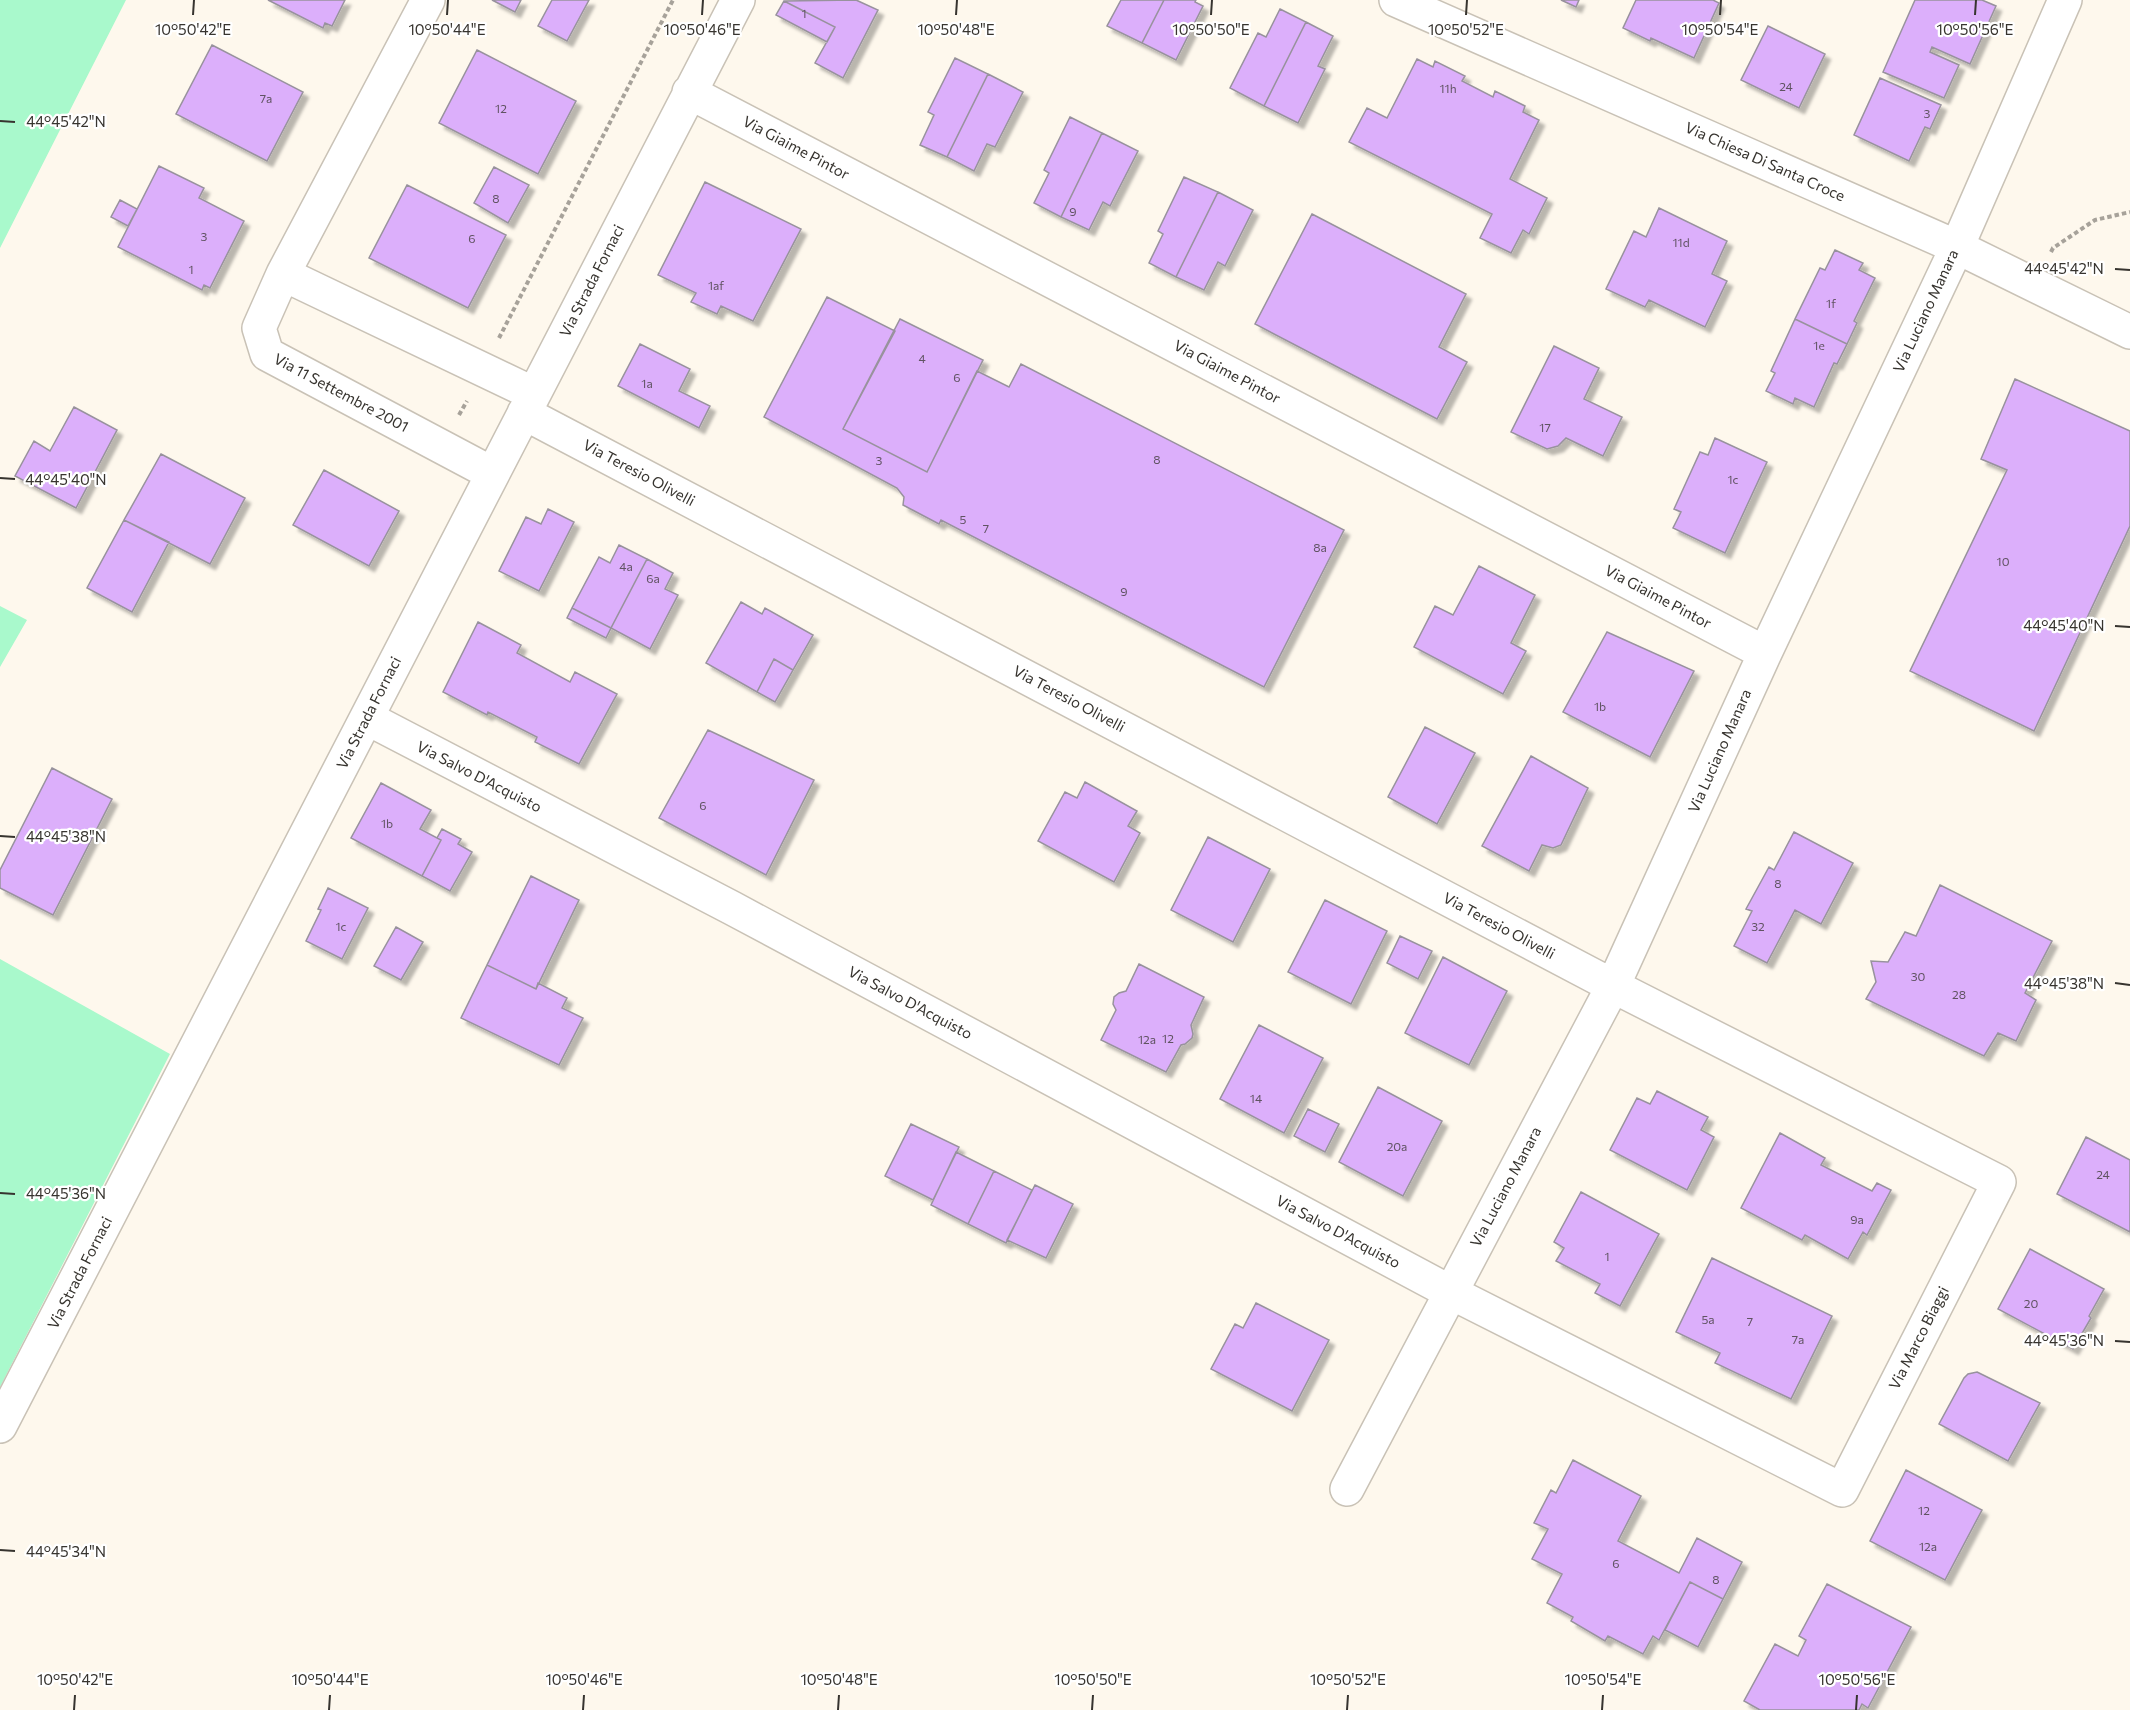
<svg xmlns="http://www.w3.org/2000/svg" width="2130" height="1710" viewBox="0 0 2130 1710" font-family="Commissioner,sans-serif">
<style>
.green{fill:#a9f9cc}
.building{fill:#dcaffb;stroke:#98929d;stroke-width:1.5;filter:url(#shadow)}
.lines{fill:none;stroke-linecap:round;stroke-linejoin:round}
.minor-casing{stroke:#c9c2b6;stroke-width:36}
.path{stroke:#a7a29a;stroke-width:4;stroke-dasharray:4.5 3;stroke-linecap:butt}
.minor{stroke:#fff;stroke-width:33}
.ticks{fill:none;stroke:#37342f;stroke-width:2}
.labels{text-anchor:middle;stroke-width:4.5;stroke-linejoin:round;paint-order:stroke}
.number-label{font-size:12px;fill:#605362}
.street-label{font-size:15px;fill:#37342f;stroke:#fff}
.ticks-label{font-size:15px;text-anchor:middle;fill:#37342f;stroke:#fff;stroke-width:4.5;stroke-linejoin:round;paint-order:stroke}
</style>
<defs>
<filter id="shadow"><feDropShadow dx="5.5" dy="5.5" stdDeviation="1.5" flood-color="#0004"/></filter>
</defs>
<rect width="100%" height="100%" fill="#fef8ed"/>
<path class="green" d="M0 0H126L0 248Z
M0 606 27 620 0 667Z
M0 959 170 1054 0 1387Z"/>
<path class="building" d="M268 0H345L332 26 325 23 323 28Z
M492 0H521L515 12Z
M552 0H589L567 41 538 26Z
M856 0 878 10 843 78 815 63 835 27 784 1Z
M1121 0H1164L1142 43 1107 26Z
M1164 0H1196L1195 2 1203 6 1176 60 1142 43Z
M1561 0H1579L1576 7Z
M1636 0H1713L1719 3 1694 58 1651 38 1650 41 1623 28Z
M1915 0H1982L1996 6 1970 64 1932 47 1930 52 1959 65 1944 98 1883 72Z
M784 1 835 27 827 42 776 15Z
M1280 9 1306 22 1264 106 1230 88 1258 33 1266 37Z
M1306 22 1333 36 1318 66 1325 69 1298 123 1264 106Z
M1768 26 1825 54 1799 108 1741 80Z
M212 45 303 92 267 161 176 114Z
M477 50 576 101 538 174 439 123Z
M955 58 988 74 947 157 920 145 934 115 928 112Z
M1417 59 1433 67 1435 61 1465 76 1462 81 1493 97 1495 91 1525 106 1523 112 1539 120 1510 179 1547 198 1529 234 1523 230 1511 253 1480 238 1492 214 1349 142 1367 108 1387 118Z
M988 74 1023 92 995 147 987 144 974 171 947 157Z
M1880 78 1941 105 1930 129 1925 127 1909 161 1854 135Z
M1070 117 1102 133 1061 217 1034 203 1049 173 1044 170Z
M1102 133 1138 151 1110 206 1103 202 1089 230 1061 217Z
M159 166 204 188 199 198 244 221 210 288 204 285 202 290 118 247Z
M494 167 529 185 508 223 474 203Z
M1184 177 1218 192 1176 277 1149 263 1163 234 1158 231Z
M705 182 801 229 753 321 721 306 717 314 691 302 696 293 658 275Z
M407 185 506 235 468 308 369 258Z
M1218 192 1253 210 1225 266 1218 262 1204 290 1176 277Z
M120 200 137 209 128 226 111 217Z
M1659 208 1727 241 1712 274 1727 281 1705 327 1649 300 1645 307 1606 289 1634 231 1646 237Z
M1312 214 1466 294 1439 347 1467 362 1437 419 1255 324Z
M1835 250 1863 263 1859 270 1875 278 1854 321 1857 323 1847 344 1795 319 1820 268 1825 270Z
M827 297 895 331 843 429 927 472 977 371 1009 387 1021 364 1344 530 1264 687 941 520 939 524 903 505 904 497 897 488 764 417Z
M900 319 983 360 927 472 843 429Z
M1795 319 1847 344 1837 364 1834 363 1814 407 1795 398 1793 404 1766 391 1775 373 1771 371Z
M640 344 690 369 679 391 710 406 699 428 618 386Z
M1554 346 1599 368 1584 399 1622 417 1603 456 1566 438 1558 446 1547 449 1511 432Z
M2015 379 2130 431V526L2034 731 1910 671 2007 470 1981 459Z
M74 407 117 430 76 508 15 476 34 441 50 451Z
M1715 438 1767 462 1725 553 1673 528 1681 512 1674 509 1700 452 1708 455Z
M161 454 245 498 210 564 124 520Z
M324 470 399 511 369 566 293 525Z
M548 509 574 522 539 591 499 571 526 517 541 524Z
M124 520 169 542 132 612 87 588Z
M619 545 647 559 611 628 572 608 599 557 610 563Z
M647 559 673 573 665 589 678 595 650 649 611 628Z
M1479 566 1535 595 1511 643 1526 651 1503 694 1414 647 1435 606 1453 615Z
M741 602 762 614 765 608 813 635 793 670 774 659 757 692 706 663Z
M572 608 611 628 606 638 567 618Z
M478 622 521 645 517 653 570 682 575 672 617 694 579 764 535 742 537 737 488 712 487 715 443 692Z
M1607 632 1694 671 1650 757 1563 712Z
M774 659 793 670 775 702 757 692Z
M1425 727 1475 753 1437 824 1388 797Z
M708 730 814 780 766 875 659 818Z
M1531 756 1588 788 1561 845 1553 848 1542 845 1529 871 1482 846Z
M52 768 112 799 53 915 0 888V870Z
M1085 782 1137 811 1128 826 1140 833 1114 882 1038 841 1065 792 1077 798Z
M381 783 431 810 420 829 441 840 422 876 351 838Z
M442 829 461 839 458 844 472 852 450 891 422 876 441 840 437 838Z
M1794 832 1853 863 1821 924 1795 910 1767 963 1734 946 1752 911 1746 909 1769 867 1774 870Z
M1208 837 1270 869 1233 942 1171 910Z
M531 876 579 900 536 989 487 965Z
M1940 885 2052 941 2025 993 2036 1000 2016 1041 1998 1033 1984 1056 1866 999 1876 982 1871 961 1888 962 1905 932 1916 936Z
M328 888 368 908 342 959 306 941 321 910 318 909Z
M1325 900 1387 931 1351 1004 1288 972Z
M396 927 423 942 401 980 374 966Z
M1400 936 1432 951 1418 979 1387 963Z
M1443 957 1507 991 1469 1065 1405 1033Z
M1139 964 1204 997 1191 1025 1193 1034 1192 1038 1185 1044 1181 1045 1166 1072 1101 1040 1116 1010 1113 1004 1114 997 1119 993 1126 991Z
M487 965 536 989 538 983 567 998 562 1008 583 1018 559 1065 461 1018Z
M1259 1025 1323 1058 1284 1133 1220 1099Z
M1378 1087 1442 1121 1403 1196 1339 1162Z
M1657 1091 1708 1117 1701 1130 1714 1137 1687 1190 1610 1150 1637 1098 1650 1104Z
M1308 1109 1339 1124 1325 1152 1294 1136Z
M911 1124 959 1147 933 1200 885 1176Z
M1780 1133 1825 1158 1821 1165 1872 1191 1877 1183 1891 1190 1867 1235 1863 1232 1848 1259 1805 1235 1802 1240 1741 1208Z
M2086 1137 2130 1160V1232L2057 1194Z
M956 1152 994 1171 968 1224 931 1205Z
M994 1171 1032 1190 1006 1243 968 1224Z
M1035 1185 1073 1204 1046 1258 1007 1240Z
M1581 1192 1659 1234 1620 1306 1595 1293 1600 1284 1556 1261 1564 1248 1554 1242Z
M2030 1249 2104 1289 2089 1316 2091 1318 2073 1349 1998 1309Z
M1712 1258 1832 1316 1791 1399 1715 1363 1720 1353 1676 1332Z
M1256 1303 1329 1340 1292 1411 1211 1369 1235 1324 1243 1328Z
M1977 1372 2040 1403 2008 1461 1939 1424 1964 1378 1968 1374Z
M1573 1460 1641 1496 1618 1541 1679 1573 1697 1538 1742 1562 1723 1599 1690 1582 1659 1640 1653 1636 1643 1654 1608 1636 1605 1641 1571 1621 1573 1617 1547 1603 1562 1574 1532 1559 1548 1529 1534 1523 1551 1490 1556 1493Z
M1906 1470 1982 1510 1945 1580 1870 1541Z
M1690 1582 1723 1599 1698 1647 1665 1630Z
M1827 1584 1911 1627 1868 1708 1862 1704 1859 1710H1760L1744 1701 1775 1644 1798 1656 1806 1640 1799 1636Z"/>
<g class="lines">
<defs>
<path id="minor" d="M1396 0 1957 247 2130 332
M689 92 1765 653
M283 274 428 0
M491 473 267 354 259 328 283 274 534 394
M367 718 732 908 1450 1292 1842 1490 1999 1182 1613 986 524 413
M0 1426 738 0
M1347 1489 1613 986 1765 653 1957 247 2065 0"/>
</defs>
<use href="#minor" class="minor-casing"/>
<path class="path" d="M2051 252 2053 248 2095 220 2130 212
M499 338 673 0
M459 415 467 401"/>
<use href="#minor" class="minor"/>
</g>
<path class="ticks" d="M193 15 194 0M447 15 448 0M702 15 703 0M956 15 957 0M1211 15 1212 0M1466 15 1467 0M1720 15 1721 0M1975 15 1976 0M0 121 15 122M2115 269 2130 270M0 478 15 479M2115 626 2130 627M0 836 15 837M2115 983 2130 985M0 1193 15 1194M2115 1341 2130 1342M0 1550 15 1551M74 1710 75 1695M329 1710 330 1695M583 1710 584 1695M838 1710 839 1695M1092 1710 1093 1695M1347 1710 1348 1695M1602 1710 1603 1695M1856 1710 1857 1695"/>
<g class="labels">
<g class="number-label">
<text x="804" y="18">1</text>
<text x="1786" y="91">24</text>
<text x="1448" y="93">11h</text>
<text x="266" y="103">7a</text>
<text x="501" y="113">12</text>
<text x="1927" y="118">3</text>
<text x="496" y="203">8</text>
<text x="1073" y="216">9</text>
<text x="204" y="241">3</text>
<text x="472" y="243">6</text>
<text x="1681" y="247">11d</text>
<text x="191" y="274">1</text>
<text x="716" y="290">1af</text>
<text x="1831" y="308">1f</text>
<text x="1819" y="350">1e</text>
<text x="922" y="363">4</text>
<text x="957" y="382">6</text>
<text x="647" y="388">1a</text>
<text x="1545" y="432">17</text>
<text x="1157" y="464">8</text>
<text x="879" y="465">3</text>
<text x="1733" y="484">1c</text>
<text x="963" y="524">5</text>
<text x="986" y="533">7</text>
<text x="1320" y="552">8a</text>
<text x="2003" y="566">10</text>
<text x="626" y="571">4a</text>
<text x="653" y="583">6a</text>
<text x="1124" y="596">9</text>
<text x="1600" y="711">1b</text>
<text x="703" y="810">6</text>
<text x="387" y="828">1b</text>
<text x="1778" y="888">8</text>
<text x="341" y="931">1c</text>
<text x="1758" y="931">32</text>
<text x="1918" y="981">30</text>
<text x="1959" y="999">28</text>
<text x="1168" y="1043">12</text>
<text x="1147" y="1044">12a</text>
<text x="1256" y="1103">14</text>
<text x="1397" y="1151">20a</text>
<text x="2103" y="1179">24</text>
<text x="1857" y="1224">9a</text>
<text x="1607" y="1261">1</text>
<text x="2031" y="1308">20</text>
<text x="1708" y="1324">5a</text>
<text x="1750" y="1326">7</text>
<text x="1798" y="1344">7a</text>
<text x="1924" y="1515">12</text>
<text x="1928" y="1551">12a</text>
<text x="1616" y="1568">6</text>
<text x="1716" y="1584">8</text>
</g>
<g class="street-label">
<text transform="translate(796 148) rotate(28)" y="5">Via Giaime Pintor</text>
<text transform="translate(1765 162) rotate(24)" y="5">Via Chiesa Di Santa Croce</text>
<text transform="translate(592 281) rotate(-63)" y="5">Via Strada Fornaci</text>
<text transform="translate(1926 311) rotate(-65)" y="5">Via Luciano Manara</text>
<text transform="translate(1227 372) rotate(28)" y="5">Via Giaime Pintor</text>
<text transform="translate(341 393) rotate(28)" y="5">Via 11 Settembre 2001</text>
<text transform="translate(639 473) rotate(28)" y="5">Via Teresio Olivelli</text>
<text transform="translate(1658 597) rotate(28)" y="5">Via Giaime Pintor</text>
<text transform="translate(1069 699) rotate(28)" y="5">Via Teresio Olivelli</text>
<text transform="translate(369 713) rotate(-63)" y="5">Via Strada Fornaci</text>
<text transform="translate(1720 751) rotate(-66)" y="5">Via Luciano Manara</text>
<text transform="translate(479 777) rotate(27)" y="5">Via Salvo D'Acquisto</text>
<text transform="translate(1499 926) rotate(28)" y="5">Via Teresio Olivelli</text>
<text transform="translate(910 1003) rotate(28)" y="5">Via Salvo D'Acquisto</text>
<text transform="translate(1506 1187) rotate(-62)" y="5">Via Luciano Manara</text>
<text transform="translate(1338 1232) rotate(28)" y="5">Via Salvo D'Acquisto</text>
<text transform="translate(80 1273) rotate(-63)" y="5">Via Strada Fornaci</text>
<text transform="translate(1919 1338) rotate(-63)" y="5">Via Marco Biaggi</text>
</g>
</g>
<g class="ticks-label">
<text x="193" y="35">10°50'42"E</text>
<text x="447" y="35">10°50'44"E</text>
<text x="702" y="35">10°50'46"E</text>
<text x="956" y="35">10°50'48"E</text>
<text x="1211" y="35">10°50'50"E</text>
<text x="1466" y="35">10°50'52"E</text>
<text x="1720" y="35">10°50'54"E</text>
<text x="1975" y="35">10°50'56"E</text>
<text x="66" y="127">44°45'42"N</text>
<text x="2064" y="274">44°45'42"N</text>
<text x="66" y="485">44°45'40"N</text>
<text x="2064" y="631">44°45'40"N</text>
<text x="66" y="842">44°45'38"N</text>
<text x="2064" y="989">44°45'38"N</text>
<text x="66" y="1199">44°45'36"N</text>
<text x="2064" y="1346">44°45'36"N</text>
<text x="66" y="1557">44°45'34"N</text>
<text x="75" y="1685">10°50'42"E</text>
<text x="330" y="1685">10°50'44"E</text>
<text x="584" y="1685">10°50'46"E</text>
<text x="839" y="1685">10°50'48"E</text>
<text x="1093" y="1685">10°50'50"E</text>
<text x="1348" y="1685">10°50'52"E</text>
<text x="1603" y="1685">10°50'54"E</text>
<text x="1857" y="1685">10°50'56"E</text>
</g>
</svg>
